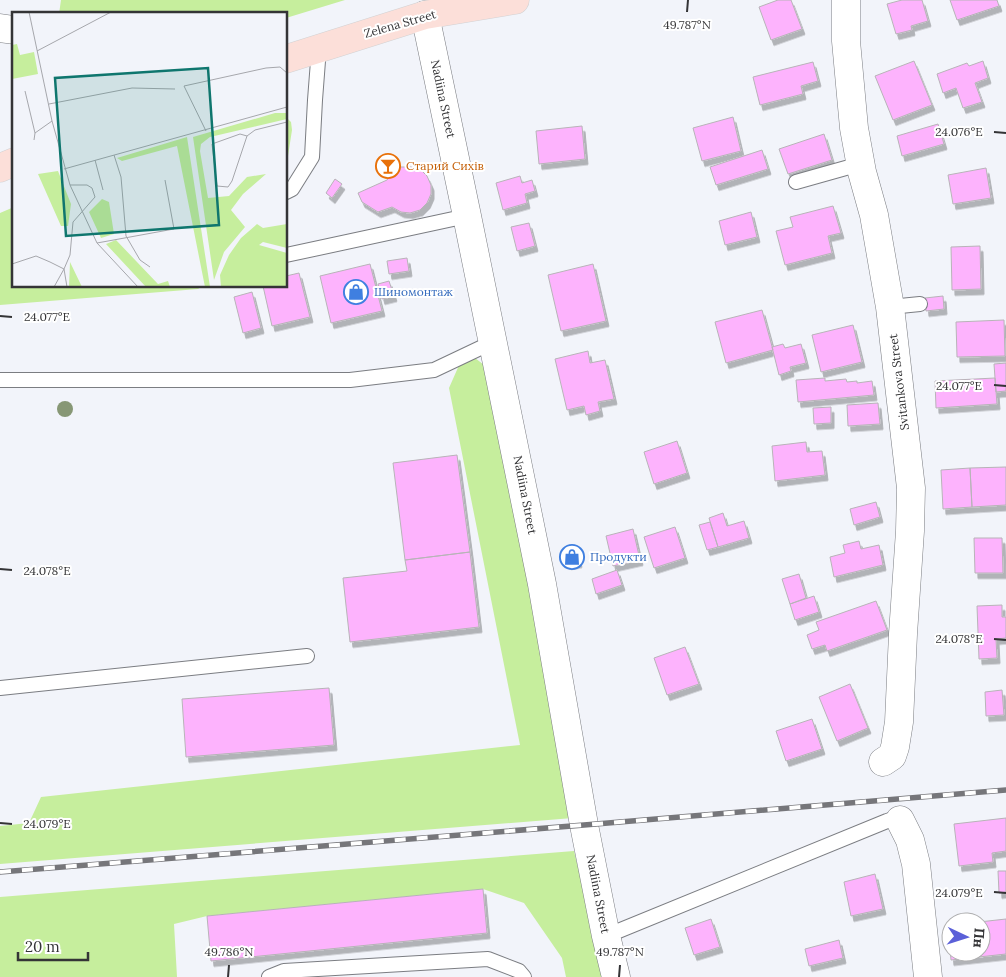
<svg xmlns="http://www.w3.org/2000/svg" width="1006" height="977" viewBox="0 0 1006 977" font-family="Lora,serif">
<style>
.green{fill:#c6ee9d}
.building{fill:#fdb3fd;stroke:#b8b3b8;filter:url(#shadow)}
.lines{fill:none;stroke-linecap:round;stroke-linejoin:round}
.lane-casing{stroke:#7b7d82;stroke-width:16}
.street-casing{stroke:#7b7d82;stroke-width:29}
.secondary-casing{stroke:#7b7d82;stroke-width:29}
.primary-casing{stroke:#d2d2d3;stroke-width:29}
.lane{stroke:#fff;stroke-width:14}
.street{stroke:#fff;stroke-width:28}
.secondary{stroke:#fff;stroke-width:28}
.primary{stroke:#fcdfd9;stroke-width:28}
.rail-casing{stroke:#76767a;stroke-width:5.5}
.rail{stroke:#fff;stroke-width:4;stroke-dasharray:11;stroke-linecap:butt}
.tree{fill:#879775}
.ticks{fill:none;stroke:#343436;stroke-width:2}
.labels{text-anchor:middle;stroke-width:4;stroke-linejoin:round;paint-order:stroke}
.street-label{font-size:12px;fill:#343436;stroke:#fff}
.food-label{font-size:12px;fill:#c56008;stroke:#fff;text-anchor:start}
.shop-label{font-size:12px;fill:#366cbe;stroke:#fff;text-anchor:start}
.inset-road{fill:none;stroke:#a6a7ac;stroke-width:1}
.view{fill:#0f766e;fill-opacity:0.15;stroke:#0f766e;stroke-width:2.5}
.inset-edge{fill:none;stroke:#343436;stroke-width:2.5}
.ticks-label{font-size:12px;text-anchor:middle;fill:#343436;stroke:#fff;stroke-width:4;stroke-linejoin:round;paint-order:stroke}
</style>
<defs>
<filter id="shadow"><feDropShadow dx="3" dy="5.5" stdDeviation="0" flood-color="#0004"/></filter>
</defs>
<rect width="100%" height="100%" fill="#f2f4fa"/>
<path class="green" d="M61 0H345L286 18V14H59Z
M286 117 291 122 292 130 288 156 286 159Z
M14 207V286H203L198 289 0 305V213Z
M475 358 488 368 573 818 0 864V826L29 823 41 797 520 745 449 388 460 363Z
M574 851 605 977H566L562 958 524 903 483 889 207 916 174 924 177 977H0V897Z"/>
<path class="building" d="M778 0H791L802 29 771 40 759 7Z
M902 0H922L928 21 911 26 912 30 896 34 887 4Z
M950 0H997L999 6 957 20Z
M914 61 932 105 893 120 875 76Z
M983 61 988 78 975 83 982 102 963 108 956 88 943 93 937 74 967 63 969 66Z
M813 62 818 81 801 86 803 94 760 105 753 77Z
M733 117 741 151 702 161 693 128Z
M938 124 944 144 902 156 897 136Z
M582 126 585 159 539 164 536 131Z
M824 134 832 160 788 174 779 149Z
M762 150 768 169 716 185 710 167Z
M401 167H411L420 169 427 176 431 185V194L427 203 420 210 410 213 401 212 392 207 378 212 362 202 358 193 387 180 393 172Z
M986 168 991 198 953 204 948 175Z
M520 176 522 183 532 180 535 191 525 194 527 203 503 210 496 183Z
M335 179 342 184 332 198 326 193Z
M833 206 841 233 828 236 832 253 785 265 776 231 793 227 790 217Z
M751 212 757 237 725 245 719 221Z
M529 223 535 246 517 251 511 227Z
M980 246 981 289 952 290 951 247Z
M407 258 409 271 389 274 387 261Z
M370 264 382 311 331 323 320 276Z
M593 264 606 321 561 331 548 275Z
M299 273 310 317 272 326 263 286H286V276Z
M389 281 394 296 382 299 378 284Z
M252 292 261 328 243 333 234 297Z
M943 296 944 309 926 311 925 298Z
M762 310 773 350 726 363 715 322Z
M1004 320 1005 356 957 357 956 322Z
M853 325 862 362 821 372 812 335Z
M783 344 785 348 801 344 806 363 790 367 791 371 779 375 772 347Z
M588 351 590 363 605 360 614 399 598 402 600 411 586 415 584 406 567 410 555 359Z
M1006 363V391L996 392 994 364Z
M825 378V381L846 379 847 382 857 381V383L872 381 874 395 798 402 796 380Z
M995 378 997 404 936 408 935 381Z
M878 403 880 424 848 426 847 405Z
M831 407V423L814 424 813 408Z
M677 441 687 473 654 484 644 452Z
M806 442 807 452 822 451 825 475 775 481 772 446Z
M457 455 470 552 405 560 393 463Z
M1006 467V505L972 507 970 468Z
M970 468 972 507 943 509 941 470Z
M876 502 880 517 854 525 850 509Z
M723 513 727 526 744 521 749 538 718 547 709 518Z
M710 522 718 547 707 550 699 525Z
M675 527 685 558 654 568 644 537Z
M633 529 640 560 613 566 606 536Z
M974 538H1002L1003 573H975Z
M859 541 861 549 879 545 883 565 834 577 830 557 845 553 843 545Z
M576 550 579 562 568 564 566 552Z
M470 552 479 627 350 642 343 578 407 571 405 560Z
M617 570 622 585 596 594 592 579Z
M799 574 806 598 790 604 782 579Z
M814 596 819 612 795 620 790 604Z
M876 601 887 630 827 651 825 645 812 649 807 635 819 630 816 622Z
M1002 605V617H1006V638L996 639 997 658 979 659 977 606Z
M685 647 699 684 667 695 654 658Z
M850 684 868 728 837 741 819 697Z
M329 688 334 745 186 757 182 699Z
M1002 690 1004 715 986 716 985 692Z
M812 719 822 749 786 761 776 731Z
M1006 818V851L992 853 993 862 959 866 954 824Z
M998 871H1006V892L999 893Z
M875 874 883 909 851 916 844 882Z
M483 889 487 933 211 961 207 916Z
M711 919 720 947 694 955 685 928Z
M1006 919V954L951 960 948 925H951V952H981V922H979Z
M839 940 843 958 809 966 805 949Z"/>
<g class="lines">
<defs>
<path id="lane" d="M796 182 860 164
M286 192 292 189 312 157 315 100 319 48
M286 255 467 216
M890 307 920 304
M0 380H350L434 370 493 342
M0 688 307 656
M606 936 887 821 893 819 900 820
M269 977 284 971 488 959 519 971 524 977"/>
<path id="street" d="M846 0V41L854 128 862 172 874 215 890 307 911 488 910 531 903 634 899 722 895 747 892 756 883 762
M425 15 467 216 542 584 584 825 606 936 616 977
M900 820 910 840 916 864 928 977"/>
<path id="secondary" d="M0 28 14 30"/>
<path id="primary" d="M286 59 425 15 515 0
M0 168 14 162"/>
</defs>
<use href="#lane" class="lane-casing"/>
<use href="#street" class="street-casing"/>
<use href="#secondary" class="secondary-casing"/>
<use href="#primary" class="primary-casing"/>
<use href="#lane" class="lane"/>
<use href="#street" class="street"/>
<use href="#secondary" class="secondary"/>
<use href="#primary" class="primary"/>
<defs>
<path id="rail" d="M0 872 584 825 1006 790"/>
</defs>
<use href="#rail" class="rail-casing"/>
<use href="#rail" class="rail"/>
</g>
<circle class="tree" cx="65" cy="409" r="8"/>
<path class="ticks" d="M687 12 688 0M994 132 1006 133M0 316 12 317M994 385 1006 386M0 569 12 570M994 639 1006 640M0 823 12 824M994 892 1006 893M228 977 229 965M619 977 620 965"/>
<defs>
<symbol id="bar-ring" viewBox="-11 -11 22 22"><circle r="9.5" fill="#fff" stroke="#e8710a" stroke-width="1.5"/><path d="M-6-5H6L.8 .8V4.5H3.5V6h-7V4.5H-.8V.8Z" fill="#e8710a"/></symbol>
<symbol id="shop-ring" viewBox="-11 -11 22 22"><circle r="9.5" fill="#fff" stroke="#3f7fe0" stroke-width="1.5"/><path d="M-5-2.5h2.3a2.7 3.5 0 0 1 5.4 0H5L5.5 6h-11ZM-1.5-2.5h3a1.5 2.3 0 0 0-3 0Z" fill="#3f7fe0"/></symbol>
</defs>
<g fill-rule="evenodd">
<use href="#bar-ring" x="374" y="152" width="28" height="28"/>
<use href="#shop-ring" x="342" y="278" width="28" height="28"/>
<use href="#shop-ring" x="558" y="543" width="28" height="28"/>
</g>
<g class="labels">
<g class="street-label">
<text transform="translate(400 24) rotate(-16)" y="4">Zelena Street</text>
<text transform="translate(443 99) rotate(78)" y="4">Nadiina Street</text>
<text transform="translate(899 382) rotate(-97)" y="4">Svitankova Street</text>
<text transform="translate(525 495) rotate(79)" y="4">Nadiina Street</text>
<text transform="translate(598 894) rotate(79)" y="4">Nadiina Street</text>
</g>
<g class="food-label">
<text x="406" y="170">Старий Сихів</text>
</g>
<g class="shop-label">
<text x="374" y="296">Шиномонтаж</text>
<text x="590" y="561">Продукти</text>
</g>
</g>
<g transform="translate(12 12)">
<rect width="275" height="275" fill="#f2f4fa"/>
<path d="M5 32 8 43 22 40 26 62 0 67V33ZM263 101H275V107L198 125 189 132 188 139 196 186 217 184 235 165 254 162 231 182 219 198 233 215 212 240 202 268 181 125ZM175 125 198 275H193L165 134 110 149 105 146ZM46 159 59 192 56 214H49L26 162ZM90 187 97 190 102 222 89 226 77 200ZM245 212 251 216 275 212V236L251 230 247 233 275 241V275H209L208 263 217 243 229 226ZM104 228 146 272 156 269 158 275H134L94 232ZM58 250 70 275H57Z" fill="#c6ee9d"/>
<path class="inset-road" d="M17 0 40 109 58 173 85 231 126 275M25 39 99 0M13 79 23 121M37 92 120 76 163 77M194 119 172 74 254 56 268 55 275 61M235 124 228 122 200 132 205 174 216 175 220 169 235 124 243 118 275 110M22 128 23 121 40 109M102 143 109 165 114 224 128 248 138 255M83 148 91 178M52 157 275 95M85 231 162 217 153 168M0 252 24 244 38 250 52 257 42 275M55 275 52 257 58 243 61 210 83 185 80 176 75 173H58"/>
<path class="view" d="M196 56 207 213 54 224 43 66Z"/>
<rect width="275" height="275" class="inset-edge"/>
</g>
<g class="ticks-label">
<text x="687" y="29">49.787°N</text>
<text x="959" y="136">24.076°E</text>
<text x="47" y="321">24.077°E</text>
<text x="959" y="390">24.077°E</text>
<text x="47" y="575">24.078°E</text>
<text x="959" y="643">24.078°E</text>
<text x="47" y="828">24.079°E</text>
<text x="959" y="897">24.079°E</text>
<text x="229" y="956">49.786°N</text>
<text x="620" y="956">49.787°N</text>
</g>
<g transform="translate(966 937) rotate(94)"><circle r="24" fill="#ffffff" stroke="#aeaeaf"/>
<path d="M0-4L9 19L0 12L-9 19Z" fill="#5b60d8"/>
<text y="-8" font-size="14" font-weight="bold" text-anchor="middle" fill="#343436">Пн</text>
</g>
<path d="M18 952v8h70v-8" fill="none" stroke="#343436" stroke-width="2.5"/>
<text x="25" y="952" font-size="15" fill="#343436" stroke="#ffffff" stroke-width="4" paint-order="stroke">20 m</text>
</svg>
